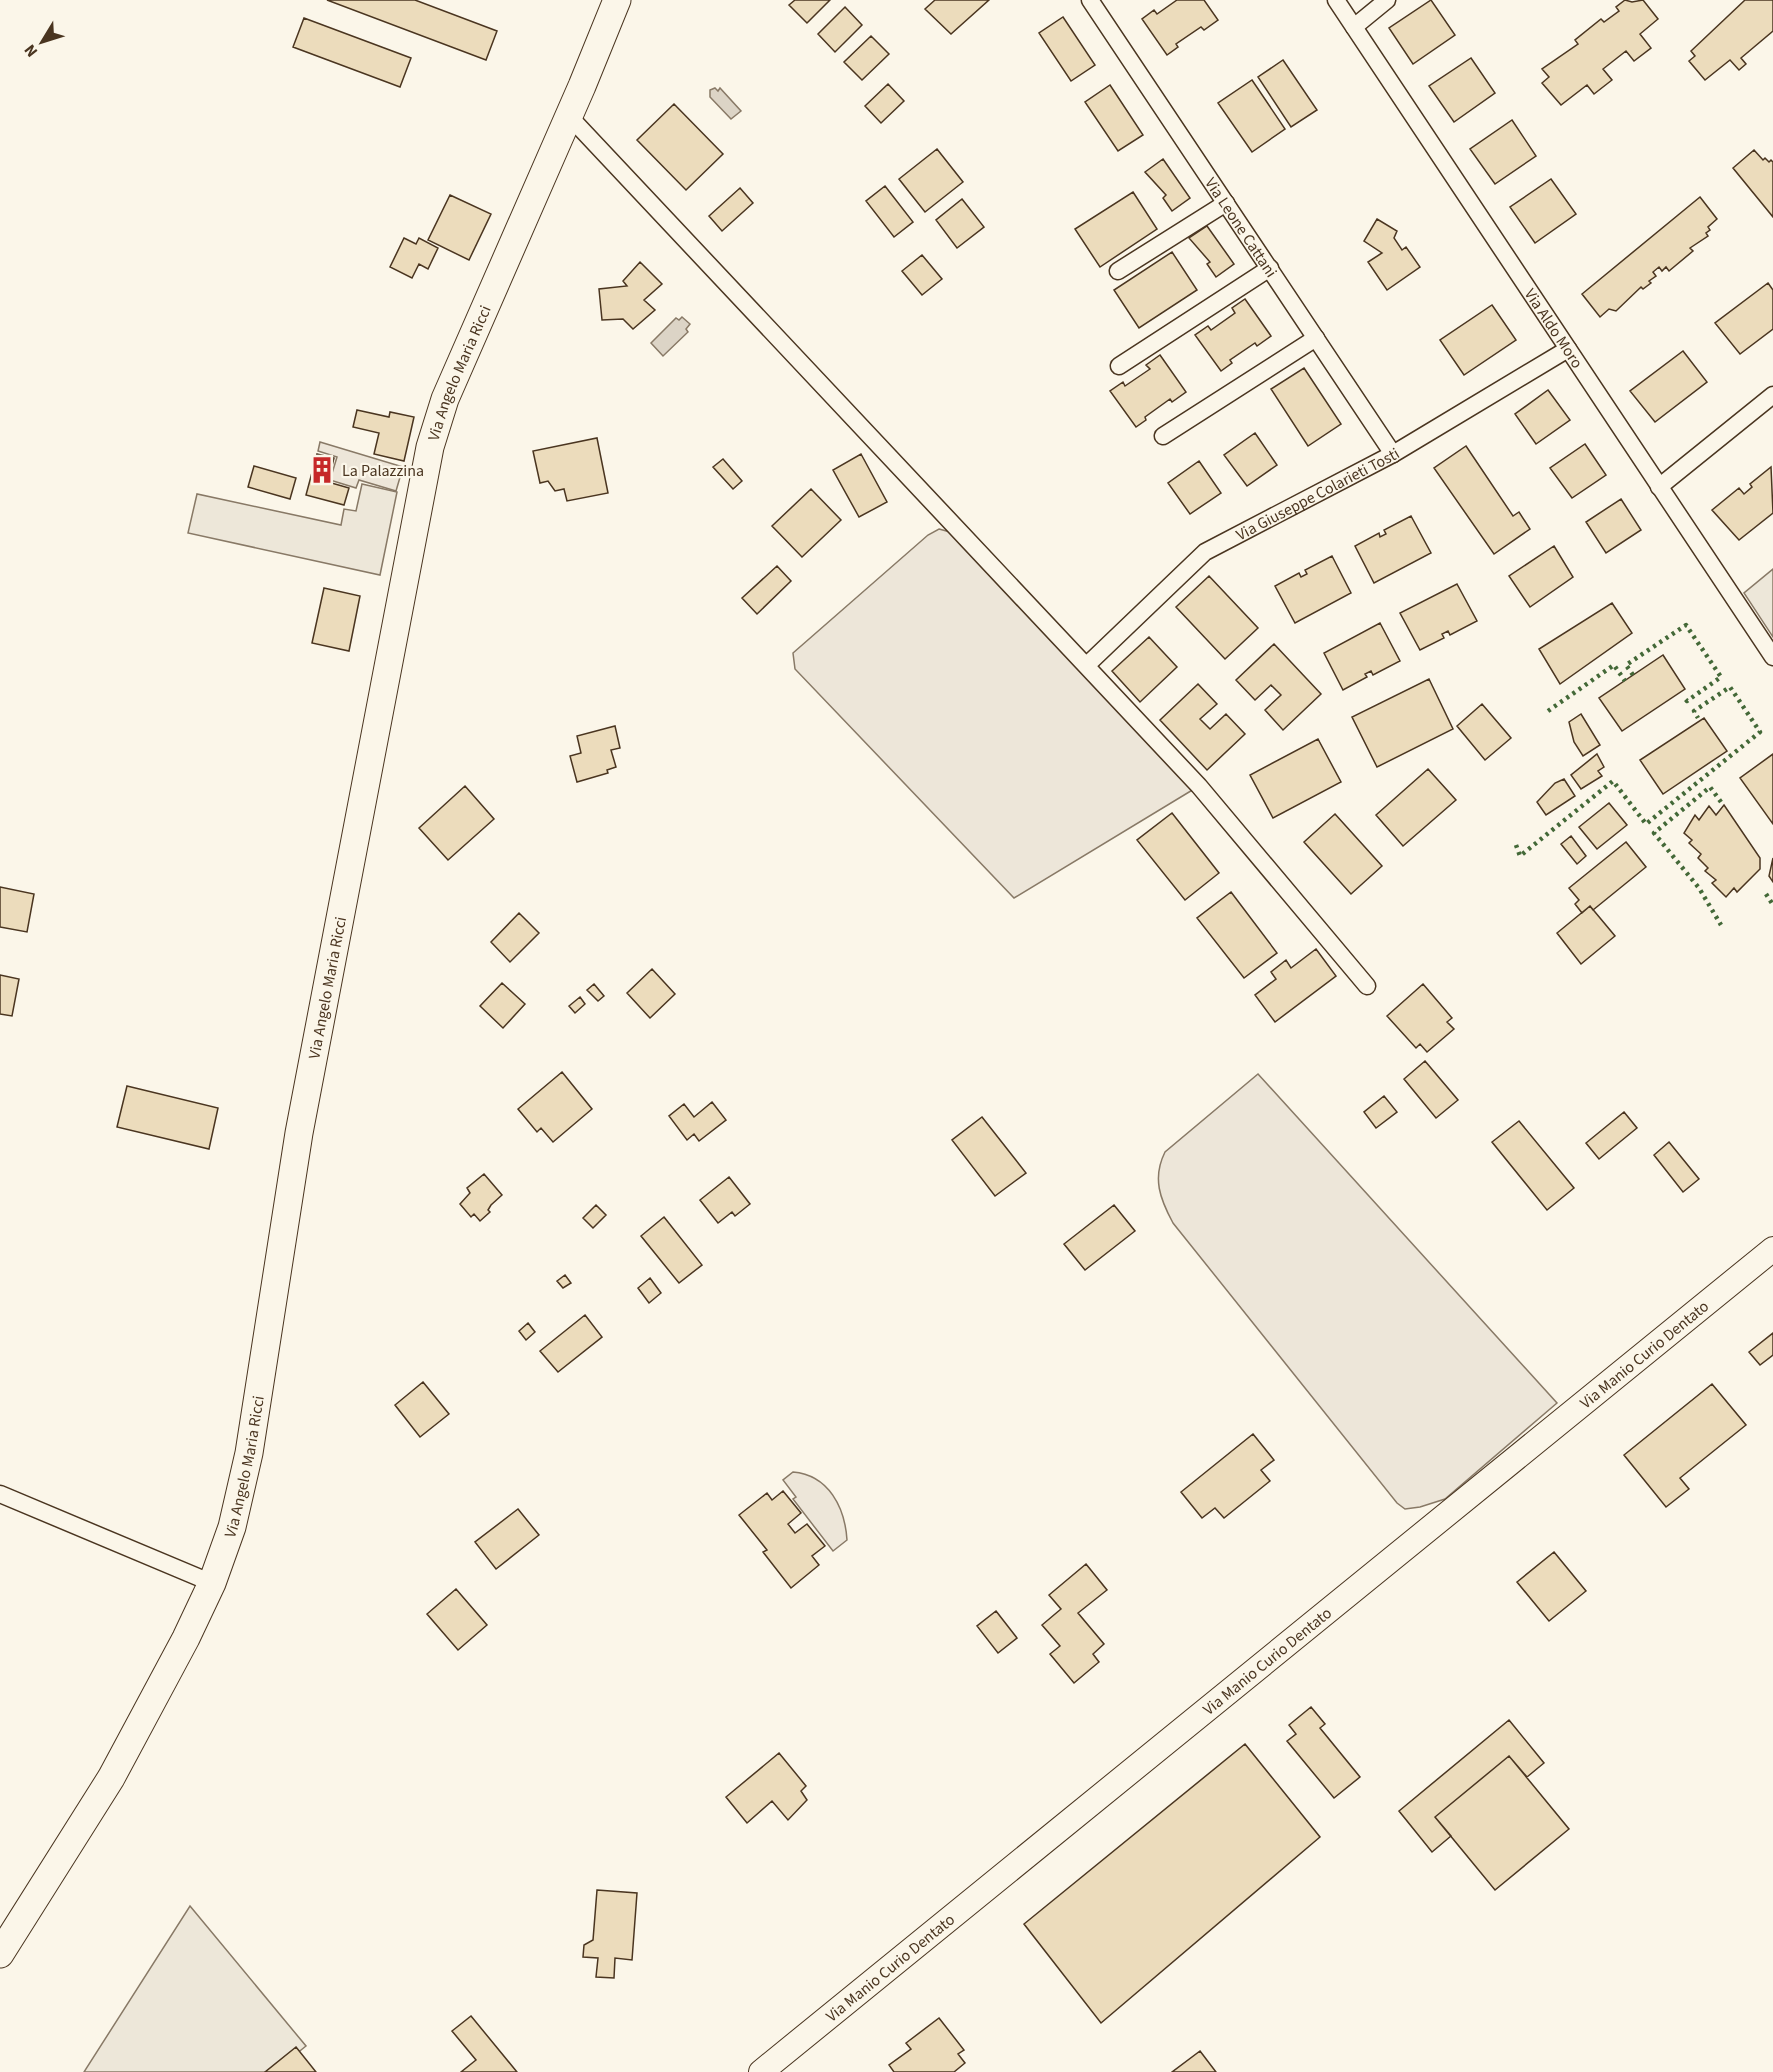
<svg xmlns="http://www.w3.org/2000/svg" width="1773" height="2072" viewBox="0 0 1773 2072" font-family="'Source Sans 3',sans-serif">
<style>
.green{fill:#ede6d9;stroke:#887966;stroke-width:1.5}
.parking{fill:#ede7d9;stroke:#887966;stroke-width:1.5}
.water{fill:#dcd4c6;stroke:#887966;stroke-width:1.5}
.building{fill:#ecdcbc;stroke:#4a3520;stroke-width:1.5}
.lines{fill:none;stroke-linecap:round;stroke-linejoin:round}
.street-casing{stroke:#4a3520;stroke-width:19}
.secondary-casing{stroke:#4a3520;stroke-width:26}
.primary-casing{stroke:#4a3520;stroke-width:29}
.street{stroke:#fbf6e9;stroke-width:16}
.secondary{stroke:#fbf6e9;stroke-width:24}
.primary{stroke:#fbf6e9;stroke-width:27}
.hedge{stroke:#436837;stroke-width:4.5;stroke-dasharray:3 4.5;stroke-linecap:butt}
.labels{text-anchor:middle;stroke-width:4.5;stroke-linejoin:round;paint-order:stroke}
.street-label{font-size:16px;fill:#4a3520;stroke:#fbf6e9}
.poi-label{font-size:16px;fill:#4a3520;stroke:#fbf6e9;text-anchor:start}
</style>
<rect width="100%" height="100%" fill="#fbf6e9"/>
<path class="green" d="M320 442 403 467 396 491 359 480 356 488 330 480 337 457 318 451Z
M939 529 950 532 1199 786 1014 898 795 669 793 653 928 535Z
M1258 1074 1557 1403 1445 1499 1420 1507 1405 1509 1397 1503 1173 1223C1160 1199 1152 1178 1165 1152Z
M793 1472C829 1475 845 1508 847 1540L833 1551 793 1499 796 1497 783 1480Z"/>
<path class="parking" d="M362 484 397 492 380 575 188 533 197 494 341 525 344 509 356 511Z
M1773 569V637L1744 593Z
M190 1906 306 2046 274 2072H84Z"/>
<path class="water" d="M715 88 718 91 720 88 741 111 731 119 710 97V90Z
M682 317 690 324 686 329 688 332 663 356 651 343 676 318 679 320Z"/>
<path class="building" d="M327 0H415L497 31 486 60Z
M795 0H830L807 23 789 5Z
M935 0H989L951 34 925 9Z
M1177 0H1204L1218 20 1204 30 1201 27 1176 44 1178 47 1167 55 1142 19 1154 10 1157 14Z
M1431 0 1455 35 1413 64 1389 28Z
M1625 0 1632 2 1643 0 1658 19 1640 34 1651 48 1634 61 1626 51 1603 69 1612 80 1594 94 1587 85 1561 105 1542 83 1549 77 1542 69 1578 44 1575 40 1601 19 1604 22 1619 11 1616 7Z
M1745 0H1773V31L1741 58 1746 64 1739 70 1730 60 1705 80 1689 61 1695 56 1691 51Z
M845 7 862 25 835 52 818 34Z
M1063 17 1095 65 1071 81 1039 33Z
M304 18 411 58 400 87 293 47Z
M871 36 889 54 862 80 844 62Z
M1471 58 1495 93 1454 122 1429 86Z
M1283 60 1317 110 1291 127 1258 77Z
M1252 80 1285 129 1252 152 1218 103Z
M888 84 904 101 881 123 865 106Z
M1110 85 1143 135 1118 151 1085 102Z
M674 104 723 154 686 190 637 140Z
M1512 120 1536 156 1495 184 1470 149Z
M937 149 963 182 925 212 899 179Z
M1754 150 1763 160 1765 158 1769 162 1771 160 1773 162V217L1733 168Z
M1163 159 1190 198 1172 211 1163 198 1166 195 1145 172Z
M1551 179 1576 214 1535 243 1510 207Z
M885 186 913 222 894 237 866 201Z
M740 188 753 203 722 231 709 216Z
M1133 192 1157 229 1100 267 1075 229Z
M450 195 491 214 469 260 428 240Z
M1700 197 1717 219 1708 227 1710 230 1706 233 1708 236 1690 248 1693 251 1669 271 1666 267 1662 271 1659 267 1653 272 1656 276 1649 281 1651 283 1643 289 1641 287 1616 311 1609 309 1600 317 1582 294Z
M962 199 984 227 957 248 936 220Z
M1377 219 1397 231 1394 238 1402 250 1406 247 1420 267 1387 290 1368 262 1382 253 1364 241Z
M1207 226 1234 264 1216 277 1207 264 1210 262 1189 238Z
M404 238 416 244 419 238 438 248 428 269 419 264 412 278 390 267Z
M1172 252 1197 290 1139 328 1114 290Z
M922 255 942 279 922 295 902 271Z
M640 262 662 284 644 300 655 310 633 329 623 319 602 320 599 289 627 286 623 281Z
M1768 283 1773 290V329L1740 354 1715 323Z
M1245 299 1271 336 1257 346 1255 343 1230 360 1232 363 1221 371 1195 335 1208 326 1211 330 1235 313 1232 308Z
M1492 305 1516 340 1464 375 1440 340Z
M1683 351 1707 382 1655 422 1630 391Z
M1160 355 1186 392 1172 402 1170 399 1145 417 1146 420 1136 427 1110 391 1123 382 1125 386 1150 369 1146 365Z
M1304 368 1341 424 1308 446 1271 389Z
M1548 390 1570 420 1536 444 1515 414Z
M357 410 389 417 390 412 414 417 404 461 374 454 379 433 353 427Z
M1255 433 1277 465 1247 486 1224 455Z
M597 438 608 493 567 501 564 489 555 491 548 481 540 483 533 451Z
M1585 444 1606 475 1572 498 1550 468Z
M1466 446 1513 516 1519 512 1530 529 1494 554 1434 468Z
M317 454 334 458 328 482 349 488 344 505 306 495Z
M861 454 887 502 859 517 833 470Z
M723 459 742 481 733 489 713 467Z
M1199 461 1221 493 1190 514 1168 483Z
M254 466 296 478 290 499 248 487Z
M1771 467 1773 513 1739 540 1712 510 1739 488 1744 494 1752 487 1750 484Z
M811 489 841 520 802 557 772 526Z
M1621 499 1641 530 1606 553 1586 522Z
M1411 516 1431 553 1374 583 1355 546 1379 533 1380 537 1386 534 1384 530Z
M1554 546 1573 577 1530 607 1509 576Z
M1332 556 1351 593 1295 623 1275 586 1299 573 1301 577 1307 574 1305 570Z
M777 566 791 581 757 614 742 598Z
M1209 576 1258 628 1225 659 1176 607Z
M1457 584 1477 621 1450 635 1448 631 1442 634 1444 638 1420 650 1400 613Z
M324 588 360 596 349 651 312 643Z
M1612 603 1632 633 1560 684 1539 649Z
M1380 623 1400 661 1373 675 1371 671 1365 674 1367 677 1343 690 1324 653Z
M1149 637 1177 667 1140 702 1112 671Z
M1274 644 1321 694 1283 730 1265 710 1281 695 1271 685 1255 700 1236 680Z
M1663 655 1685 689 1622 731 1599 698Z
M1429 679 1453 729 1377 767 1352 717Z
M1198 684 1217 704 1200 719 1210 729 1226 714 1245 734 1207 770 1160 720Z
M1482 704 1511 738 1485 760 1457 726Z
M1581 714 1600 745 1583 756 1574 742 1569 722Z
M1704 718 1727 751 1663 794 1640 760Z
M615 726 620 748 611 750 616 767 607 770 608 773 577 782 570 756 581 753 577 736Z
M1318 739 1341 782 1273 818 1250 775Z
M1597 754 1604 767 1598 771 1602 776 1581 789 1571 775Z
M1773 754V824L1740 778Z
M1428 769 1456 800 1403 846 1376 815Z
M1564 779 1575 796 1546 815 1537 802 1555 783Z
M465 786 494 819 448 860 419 828Z
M1609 803 1627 825 1597 849 1579 827Z
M1724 805 1760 858V869L1737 892 1734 888 1726 897 1712 883 1716 880 1705 871 1708 868 1698 858 1701 854 1689 843 1692 840 1684 833 1695 815 1699 820 1709 806 1716 815Z
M1172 813 1219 873 1185 900 1137 840Z
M1335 814 1382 866 1351 894 1304 842Z
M1571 836 1586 856 1577 864 1561 844Z
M1626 842 1646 867 1593 910 1590 906 1582 913 1575 904 1579 900 1569 888Z
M1773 858V882L1769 876Z
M0 887 34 894 27 932 0 927Z
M1231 892 1277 953 1244 978 1197 918Z
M1590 906 1615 936 1581 964 1557 933Z
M519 913 539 933 510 962 491 942Z
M1316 949 1336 976 1275 1022 1255 995 1276 979 1271 972 1286 960 1291 968Z
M652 969 675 994 650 1018 627 993Z
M0 975 19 979 12 1016 0 1014Z
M502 983 525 1004 503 1028 480 1006Z
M594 984 604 996 598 1001 587 990Z
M1423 984 1452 1018 1447 1022 1454 1029 1427 1052 1420 1044 1416 1048 1387 1016Z
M580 997 585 1004 575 1013 569 1006Z
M1425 1061 1458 1100 1436 1118 1404 1079Z
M562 1072 592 1109 553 1142 541 1128 537 1132 518 1109Z
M127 1086 218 1108 209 1149 117 1127Z
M1384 1096 1397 1112 1376 1128 1364 1112Z
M712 1102 726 1120 699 1141 694 1134 687 1140 669 1116 684 1104 694 1117Z
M1624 1112 1637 1128 1599 1159 1586 1143Z
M982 1117 1026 1173 995 1196 952 1140Z
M1519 1121 1574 1188 1547 1210 1492 1142Z
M1669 1142 1699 1179 1683 1192 1654 1155Z
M484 1174 502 1195 491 1205 488 1210 490 1212 480 1221 474 1214 471 1217 460 1204 470 1193 467 1188Z
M729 1177 750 1204 735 1216 732 1212 718 1223 700 1200Z
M596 1205 606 1215 593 1228 583 1218Z
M1114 1205 1135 1231 1085 1270 1064 1244Z
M664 1217 702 1265 679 1283 641 1236Z
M565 1275 571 1283 563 1288 557 1281Z
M650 1278 661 1293 649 1303 638 1288Z
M585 1315 602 1337 558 1372 540 1351Z
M528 1323 535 1332 526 1340 519 1331Z
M1773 1333V1355L1760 1365 1749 1352Z
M423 1382 449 1414 420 1437 395 1405Z
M1712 1384 1746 1425 1680 1478 1689 1489 1666 1507 1624 1455Z
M1253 1434 1274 1460 1261 1470 1270 1481 1224 1518 1215 1508 1202 1518 1181 1492Z
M783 1491 801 1513 788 1524 795 1533 807 1524 825 1546 812 1556 819 1565 791 1588 763 1552 767 1550 739 1515 767 1493 772 1500Z
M518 1509 539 1535 496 1569 475 1542Z
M1554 1552 1586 1591 1549 1621 1517 1582Z
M1086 1564 1107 1590 1078 1613 1104 1644 1093 1654 1099 1662 1074 1683 1050 1654 1060 1646 1042 1625 1061 1609 1049 1595Z
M456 1589 487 1625 458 1650 427 1614Z
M996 1611 1017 1638 998 1653 977 1626Z
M1311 1707 1325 1724 1320 1728 1360 1777 1334 1798 1287 1741 1296 1734 1289 1725Z
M1509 1720 1544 1763 1527 1777 1509 1756 1435 1817 1451 1836 1432 1852 1399 1811Z
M1245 1744 1320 1837 1101 2023 1024 1924Z
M779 1753 806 1786 801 1791 807 1800 788 1820 772 1801 747 1823 726 1797Z
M1509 1756 1569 1829 1495 1890 1435 1817Z
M597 1890 637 1893 632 1960 615 1958 614 1978 596 1977 598 1958 583 1957 584 1945 593 1940Z
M471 2016 517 2072H461L476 2060 452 2031Z
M939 2018 964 2050 958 2054 965 2063 954 2072H894L889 2065 911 2049 906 2043Z
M296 2047 316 2072H265Z
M1200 2051 1216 2072H1172Z"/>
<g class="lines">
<defs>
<g id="street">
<path id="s1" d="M1090 0 1393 454"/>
<path id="s2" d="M1336 0 1773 657"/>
<path d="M1354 27 1387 0"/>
<path d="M569 116 1199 786 1367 986"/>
<path d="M1118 271 1226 203"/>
<path d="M1119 366 1270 268"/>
<path d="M1163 436 1316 338"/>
<path d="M1659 487 1773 395"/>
<path id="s3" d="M1087 665 1205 552 1393 454 1568 349"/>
<path d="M0 1494 212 1583"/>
</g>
<g id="secondary">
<path id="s4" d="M761 2072 1773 1249"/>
</g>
<g id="primary">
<path id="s5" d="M0 1954 111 1778 186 1638 212 1583 232 1527 249 1453 299 1133 430 447 445 399 582 86 617 0"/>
</g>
</defs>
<use href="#street" class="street-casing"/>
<use href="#secondary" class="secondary-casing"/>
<use href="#primary" class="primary-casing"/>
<use href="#street" class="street"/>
<use href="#secondary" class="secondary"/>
<use href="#primary" class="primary"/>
<path class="hedge" d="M1633 675 1626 665 1686 625 1721 677 1687 701 1683 696
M1548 711 1614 665 1625 681
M1721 802 1710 787 1654 833 1699 888 1721 925
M1516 845 1520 856 1613 781 1646 824 1760 732 1730 687 1694 711 1698 718
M1766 894 1773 905"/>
</g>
<defs>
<symbol id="building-bare" viewBox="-9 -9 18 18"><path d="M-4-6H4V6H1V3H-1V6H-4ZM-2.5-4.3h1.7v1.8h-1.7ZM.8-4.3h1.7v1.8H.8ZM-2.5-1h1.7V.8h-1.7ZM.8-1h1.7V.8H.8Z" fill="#c62828" stroke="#fbf6e9" stroke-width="2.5" paint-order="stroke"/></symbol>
</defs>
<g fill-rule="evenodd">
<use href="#building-bare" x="303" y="451" width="38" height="38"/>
</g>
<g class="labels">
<g class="street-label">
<text dy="6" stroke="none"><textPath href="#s1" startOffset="273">Via Leone Cattani</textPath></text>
<text dy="6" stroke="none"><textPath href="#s2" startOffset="394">Via Aldo Moro</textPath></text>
<text dy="6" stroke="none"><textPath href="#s5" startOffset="1665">Via Angelo Maria Ricci</textPath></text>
<text dy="6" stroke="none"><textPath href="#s3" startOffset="290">Via Giuseppe Colarieti Tosti</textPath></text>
<text dy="6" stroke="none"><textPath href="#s5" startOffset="1035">Via Angelo Maria Ricci</textPath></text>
<text dy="6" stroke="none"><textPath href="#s4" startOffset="1138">Via Manio Curio Dentato</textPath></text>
<text dy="6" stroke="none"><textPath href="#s5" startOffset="549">Via Angelo Maria Ricci</textPath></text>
<text dy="6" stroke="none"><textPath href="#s4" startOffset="652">Via Manio Curio Dentato</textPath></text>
<text dy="6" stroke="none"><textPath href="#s4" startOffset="166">Via Manio Curio Dentato</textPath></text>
</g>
<g class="poi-label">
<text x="342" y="476">La Palazzina</text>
</g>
</g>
<g transform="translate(42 42) rotate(232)" stroke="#fbf6e9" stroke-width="4.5" paint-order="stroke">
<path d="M0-4.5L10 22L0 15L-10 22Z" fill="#4a3520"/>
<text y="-9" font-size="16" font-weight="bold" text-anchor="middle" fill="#4a3520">N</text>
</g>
</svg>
